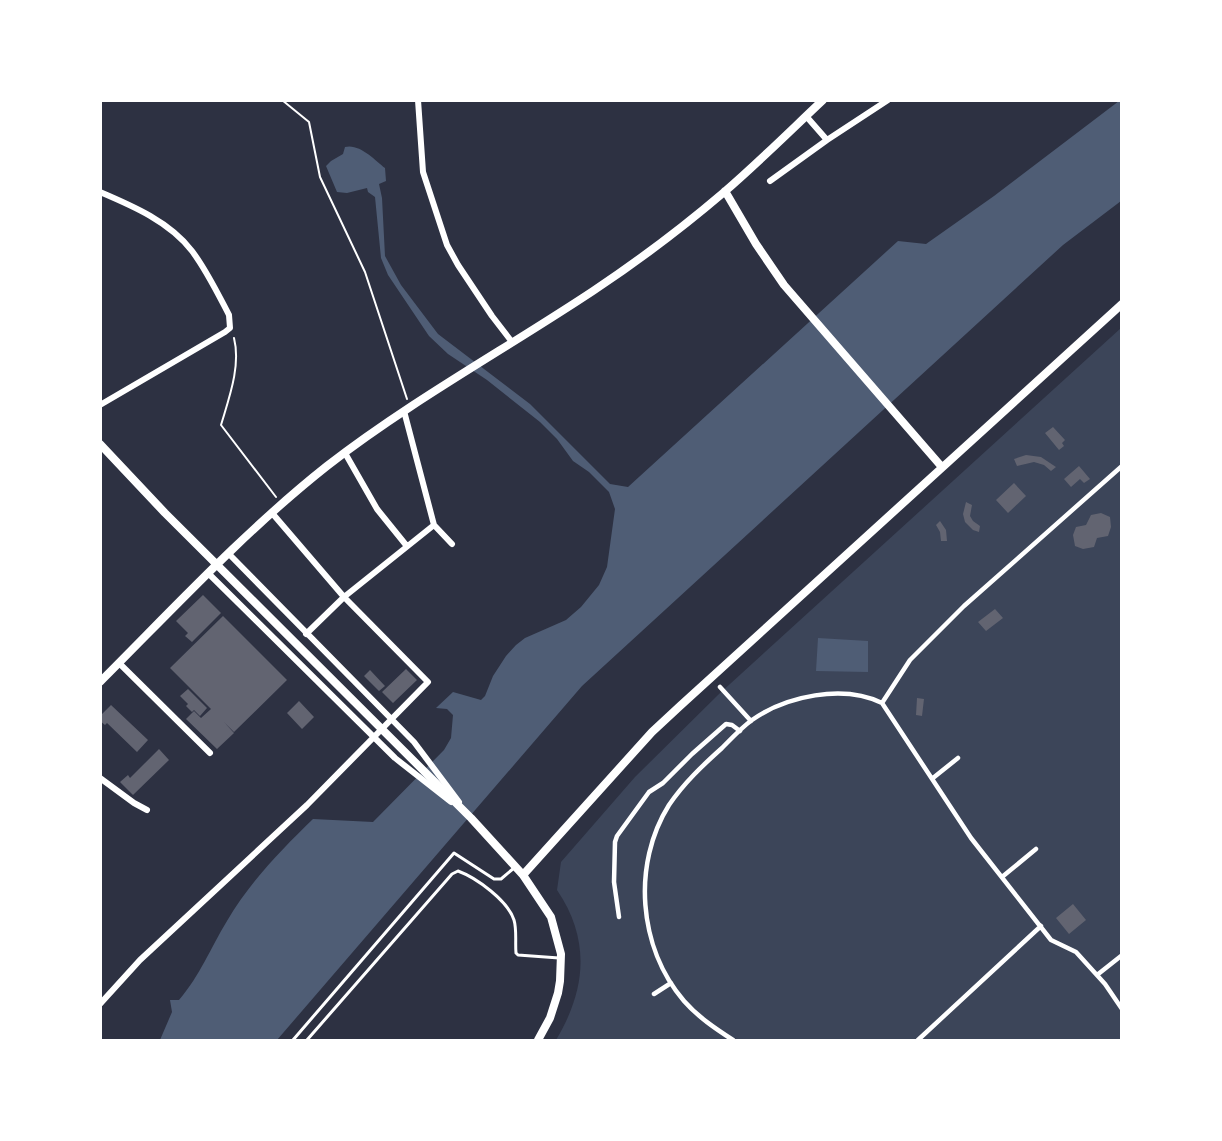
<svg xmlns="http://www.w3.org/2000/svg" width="1222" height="1141" viewBox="0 0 1222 1141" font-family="'Exo 2',sans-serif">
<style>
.green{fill:#3c4559}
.water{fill:#4f5d75}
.building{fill:#626471}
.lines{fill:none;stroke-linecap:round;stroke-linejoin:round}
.path{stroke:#fff;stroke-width:2}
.service{stroke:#fff;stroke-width:3}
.pedestrian{stroke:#fff;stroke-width:4.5}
.minor{stroke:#fff;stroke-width:6}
.tertiary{stroke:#fff;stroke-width:8}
</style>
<rect width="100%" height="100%" fill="#2d3142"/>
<path class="green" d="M1121 328V1040H556C586 990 591 940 557 890L561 862 635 777 719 694Z"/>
<path class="water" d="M1119 101H1121V201L1063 245 582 686 277 1040H160L172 1012 170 1000H179C201 974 210 949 227 921 250 882 281 850 313 819L373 822 444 750 451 738 453 715 447 709 436 708 453 692 481 700 485 696 493 676 506 656 516 645 525 638 566 620 581 607 599 585 607 567 615 509 609 492 589 472 573 461 557 439 540 422 487 380 448 354 429 336 388 275 381 258 375 197 368 192 367 188 347 193 337 192 326 166 331 161 343 154 345 147C359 143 375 160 385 168L386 181 379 184 382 198 385 256 401 285 438 334 530 404 610 484 628 487 898 241 926 244 994 196Z
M818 638 868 641V672L816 671Z"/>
<path class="building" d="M1053 427 1065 440 1062 443 1064 446 1059 450 1045 433Z
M1026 455 1041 457 1056 467 1051 471 1044 465 1034 462 1017 466 1014 459Z
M1079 466 1090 479 1084 483 1080 479 1071 487 1064 479Z
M1014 483 1026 496 1008 513 996 500Z
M966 502 972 505 970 516 973 521 980 526 979 532 973 530 965 522 963 514Z
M1101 513 1110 517 1111 527 1108 536 1097 538 1094 547 1083 549 1075 546 1073 535 1076 527 1086 525 1091 515Z
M940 521 946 530 947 541H941L940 532 936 525Z
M203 595 221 613 192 642 185 636 188 633 176 621Z
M995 609 1003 618 986 631 978 622Z
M223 616 287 680 234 732 224 722 234 733 217 749 186 719 194 711 201 718 211 709 170 668Z
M406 669 417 680 393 703 382 692Z
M370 670 385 686 379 691 364 676Z
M188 689 207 708 200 716 194 710 192 712 186 706 188 704 180 696Z
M917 698 924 699 922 716 916 715Z
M299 701 314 717 302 729 287 713Z
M111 705 148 740 137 752 107 723 105 725 100 721V716Z
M159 749 169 760 133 795 120 782 128 775 130 778Z
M1073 904 1086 920 1069 934 1056 918Z"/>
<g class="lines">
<path class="path" d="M282 100 309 122 320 177 365 272 407 399
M234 338C241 366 229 398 221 425L276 497"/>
<path class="service" d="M293 1040 454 853 494 879H501L514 868
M307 1040 452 874 458 871C477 878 508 901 514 920 517 930 515 943 516 953L518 955 559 958"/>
<path class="pedestrian" d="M720 687 751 721
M882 703 910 660 964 606 1122 466
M933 778 958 758
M1002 877 1036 849
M619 917 614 882 615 842 617 836 649 792 663 783 692 754 726 724 732 725 740 731
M1097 975 1121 956
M654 994 671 983
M733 1040C716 1029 698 1017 684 1001 638 947 632 864 669 805 684 783 702 766 722 748 731 739 741 728 752 720 786 696 843 684 882 703L971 838 1051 940 1076 952 1105 984 1122 1009
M918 1040 1041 926"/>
<path class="minor" d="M418 100 423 172 447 245 458 265 492 316 512 342
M806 116 827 140 888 100
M770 181 827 140
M100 192C133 206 170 222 192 251 207 271 218 294 229 315L230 328 225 332 100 405
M404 411 434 525
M345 453 377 509 406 545
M229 554 414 742 459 802
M209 574 395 758 451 802
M306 634 344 597 434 525 452 544
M119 663 210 753
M100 778 134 803 147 810
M100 1004 140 960 307 805 428 682 344 597 272 513"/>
<path class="tertiary" d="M725 191 756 244 784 285 941 466
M100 444 165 513 471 818 523 875 551 917 561 954 560 981 558 993 550 1018 538 1040
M100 682C173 609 246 530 327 466 411 401 504 350 593 291 638 261 682 228 723 193 758 163 790 131 823 100
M523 875 652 732 680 706 1122 304"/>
</g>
<rect width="1222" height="1141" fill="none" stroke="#ffffff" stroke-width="204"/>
</svg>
